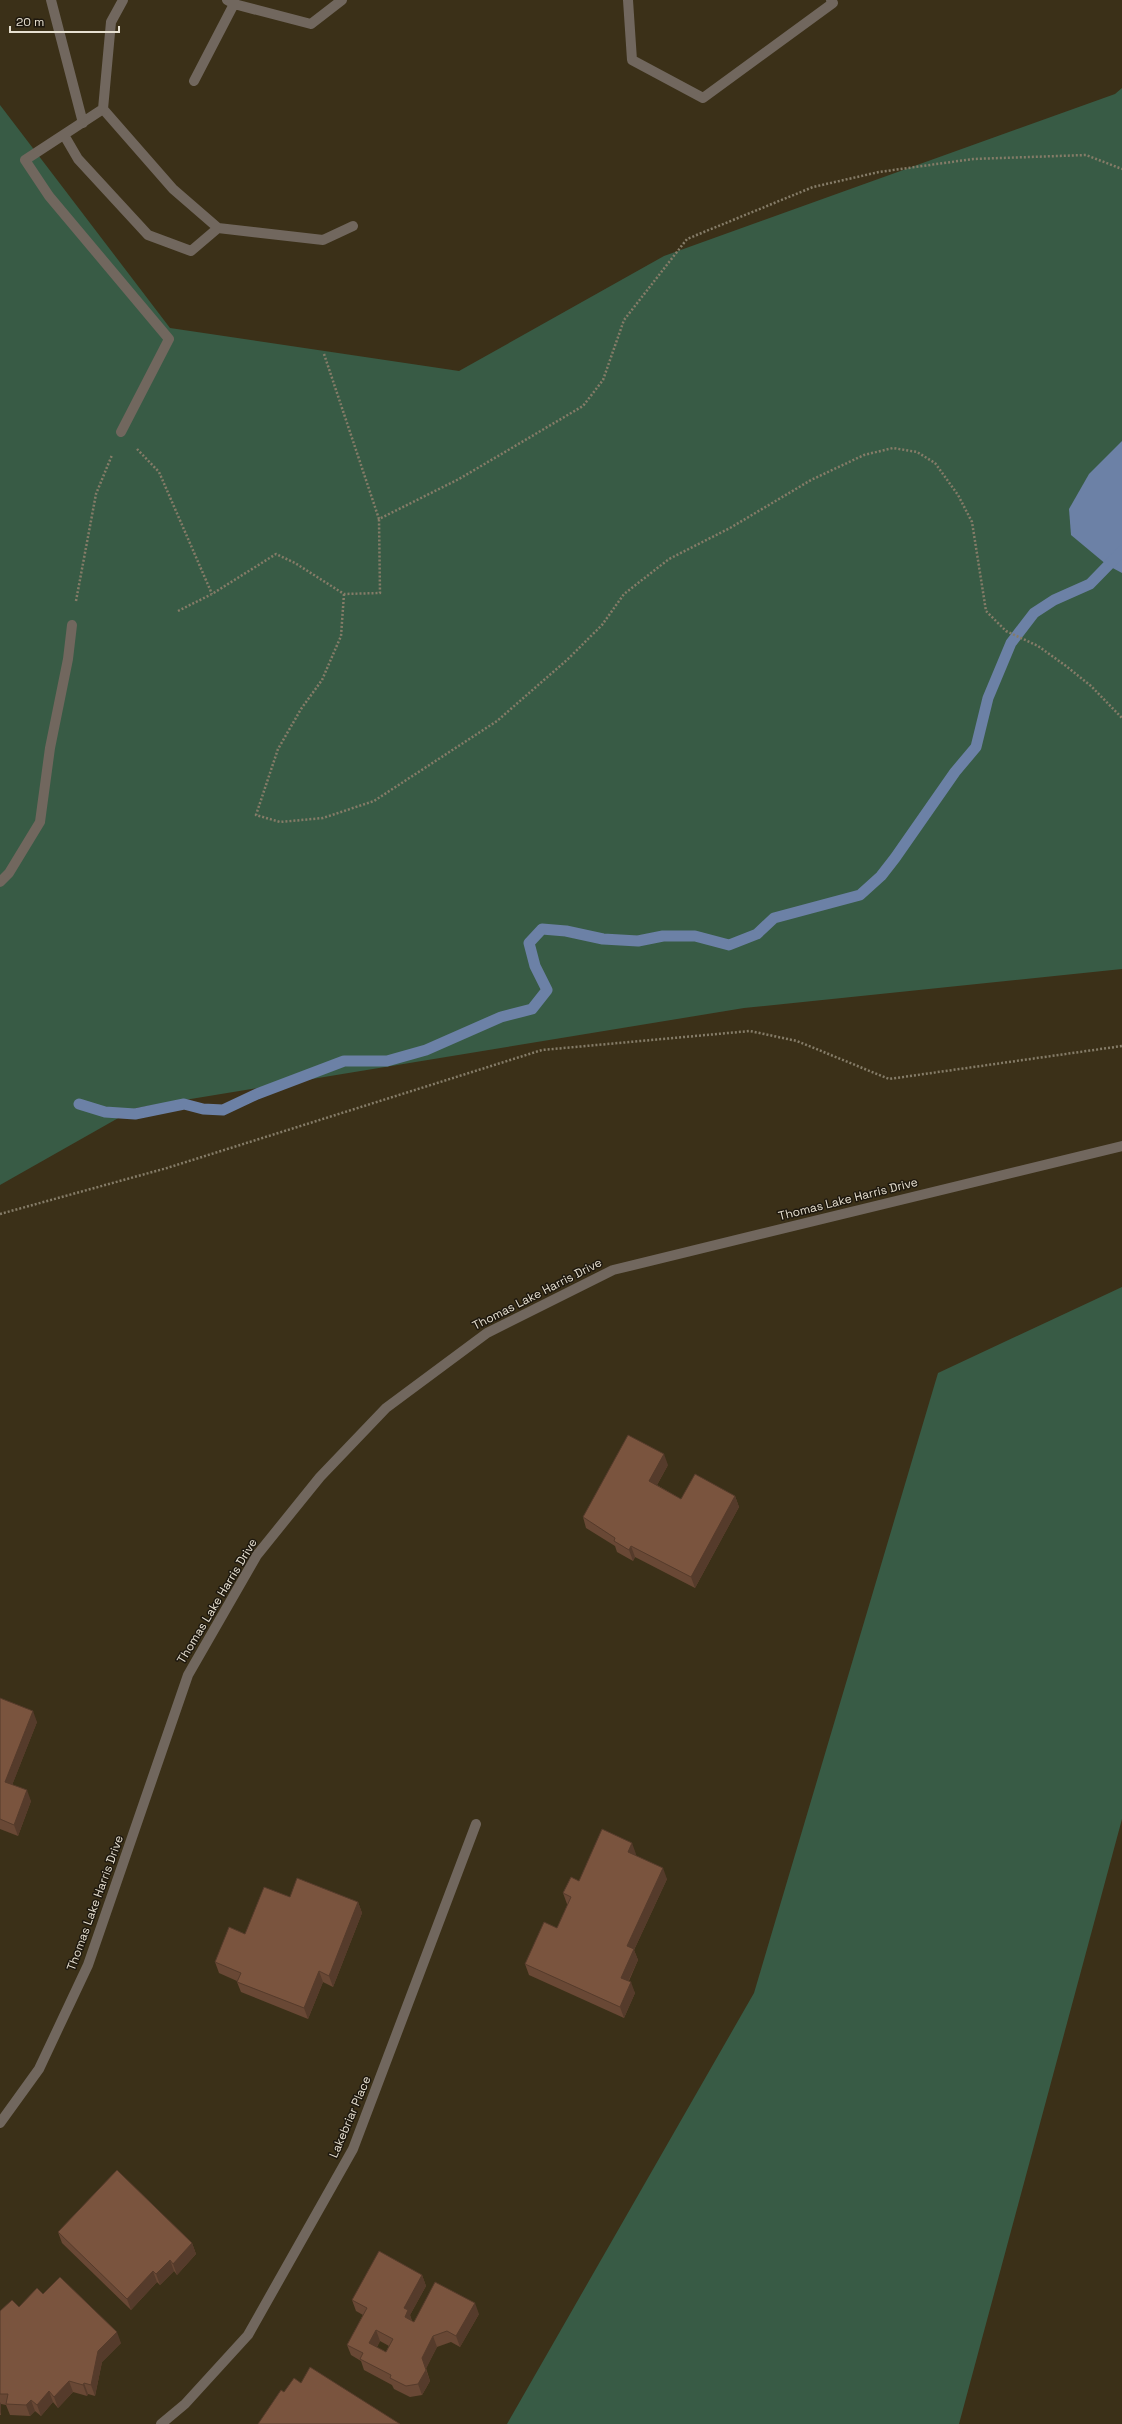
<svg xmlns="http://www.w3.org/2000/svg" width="1122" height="2424" viewBox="0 0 1122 2424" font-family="'Space Grotesk',sans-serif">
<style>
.green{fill:#385b45}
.water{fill:#6c81a6}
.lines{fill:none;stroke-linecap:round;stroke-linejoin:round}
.stream{stroke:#6c81a6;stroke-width:11}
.path{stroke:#857c68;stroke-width:2.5;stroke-dasharray:2 2;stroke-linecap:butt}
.minor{stroke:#71675e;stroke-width:10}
.wall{fill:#694835;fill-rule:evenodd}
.shaded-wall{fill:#553b2b}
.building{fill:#7a543e;stroke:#553b2b;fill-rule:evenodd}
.labels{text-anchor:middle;stroke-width:3;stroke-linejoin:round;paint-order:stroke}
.street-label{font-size:12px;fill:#e7e0d1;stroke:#1e180e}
</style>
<rect width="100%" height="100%" fill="#3b3018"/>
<path class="green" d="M1122 88V969L744 1008 136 1108 0 1185V105L170 328 459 371 664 256 1115 94Z
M1122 1287V1819L959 2424H507L754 1993 938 1373Z"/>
<path class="water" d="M1122 441V573L1107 565 1071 535 1069 509 1089 474Z"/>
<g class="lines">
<path class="stream" d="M79 1104 105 1112 135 1114 184 1104 203 1109 223 1110 257 1094 344 1061H387L426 1050 501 1017 532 1009 547 990 535 966 529 943 542 929 566 931 603 939 638 941 663 936H695L729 945 757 934 774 918 860 895 881 876 895 858 955 772 976 747 988 698 1011 643 1034 613 1054 600 1090 584 1122 551"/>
<path class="path" d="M324 354 379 519 459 479 583 406 603 380 624 320 687 239 813 187 879 172 973 159 1086 155 1122 169
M137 449 159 472 212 594
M344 594 341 636 322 680 301 709 278 749 256 815 280 822 323 818 374 801 497 721 568 659 602 625 624 594 669 559 730 528 811 480 864 455 893 448 917 452 935 463 958 495 972 522 986 611 1006 631 1038 646 1066 666 1091 686 1122 718
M76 601 96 494 112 455
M178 611 212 594 276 554 295 563 344 594 380 593 379 519
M0 1214 167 1168 542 1050 750 1031 797 1041 889 1079 1122 1046"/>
<path class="minor" d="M51 0 83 123
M628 0 632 60 703 98 833 3 831 0
M234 4 311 24 342 0
M194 81 234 4 227 0
M103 109 173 189 218 228 323 240 353 226
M64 135 78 159 148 235 191 251 218 228
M121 432 169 339 49 196 25 160 103 109 111 22 123 0
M0 882 9 873 40 822 50 748 68 659 72 625
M0 2123 39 2069 88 1965 188 1675 257 1555 320 1477 386 1408 487 1333 613 1270 1122 1146
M161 2424 185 2404 248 2335 353 2149 476 1824"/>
</g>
<path class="wall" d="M668 1465 657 1485 681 1499 735 1496 739 1507 695 1588 635 1557 633 1561 617 1552 615 1546 586 1528 583 1517Z
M0 1698 37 1722 12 1785 31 1801 18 1836 0 1829Z
M636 1854 635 1856 667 1879 634 1950 638 1960 629 1981 635 1993 624 2018 529 1975 525 1964 557 1928 568 1904H567L563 1893 579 1881Z
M290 1897 358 1902 362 1913 333 1987 323 1982 308 2019 241 1992 237 1982V1981L219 1973 215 1962 245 1934Z
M58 2232 192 2243 196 2254 177 2275 174 2271 160 2285 157 2282 131 2310 62 2243Z
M422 2275 426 2286 410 2315 412 2321 414 2322 479 2314 460 2347 451 2342 437 2347 426 2368 430 2381 422 2395 410 2397 394 2389 392 2385 364 2370 361 2361 351 2355 347 2345 363 2315 356 2311 352 2300ZM380 2341 389 2346 386 2352 377 2347Z
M43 2294 121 2343 102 2362 95 2396 88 2394 87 2396 73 2392 58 2408 53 2402 41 2416 35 2411 30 2416 10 2415 6 2405 1 2404V2415H0V2311L19 2307Z"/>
<path class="shaded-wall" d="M664 1454 668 1465 653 1492 649 1481Z
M735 1496 739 1507 695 1588 691 1577Z
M631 1546 635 1557 633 1561 629 1550Z
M33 1711 37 1722 9 1793 5 1782Z
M27 1790 31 1801 18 1836 14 1825Z
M632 1843 636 1854 632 1863 628 1852Z
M663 1868 667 1879 634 1950 638 1960 625 1988 621 1978 627 1946Z
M358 1902 362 1913 333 1987 329 1976Z
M319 1971 323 1982 308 2019 304 2008Z
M631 1982 635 1993 624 2018 620 2007Z
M192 2243 196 2254 177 2275 173 2264Z
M170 2260 174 2271 160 2285 156 2274Z
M153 2271 157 2282 131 2310 127 2299Z
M422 2275 426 2286 410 2315 412 2321 405 2317 404 2308Z
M475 2303 479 2314 460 2347 456 2336Z
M376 2330 380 2341 373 2354 369 2343Z
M117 2332 121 2343 102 2362 95 2396 91 2385 98 2351Z
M433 2336 437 2347 426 2369 422 2358Z
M426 2370 430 2381 422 2395 418 2384Z
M69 2381 73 2392 58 2408 54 2397Z
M84 2383 88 2394 87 2396 83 2385Z
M49 2391 53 2402 41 2416 37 2405Z
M31 2400 35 2411 30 2416 26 2405Z
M0 2402 1 2404V2415L0 2412Z"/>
<path class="building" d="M628 1435 664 1454 649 1481 681 1499 695 1474 735 1496 691 1577 631 1546 629 1550 614 1541 615 1538 583 1517Z
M0 1698 33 1711 5 1782 27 1790 14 1825 0 1819Z
M602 1829 632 1843 628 1852 663 1868 627 1946 634 1949 621 1978 631 1982 620 2007 525 1964 544 1922 557 1928 571 1897 563 1893 571 1877 579 1881Z
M297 1878 358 1902 329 1976 319 1971 304 2008 237 1982 241 1973 215 1962 229 1927 245 1934 264 1887 290 1897Z
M117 2170 192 2243 173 2264 170 2260 156 2274 153 2271 127 2299 58 2232Z
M379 2251 422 2275 404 2308 408 2310 405 2317 414 2322 435 2282 475 2303 456 2336 447 2331 433 2336 422 2358 426 2370 418 2384 406 2386 390 2378 391 2375 360 2359 363 2353 347 2345 367 2308 352 2300ZM376 2330 393 2339 386 2352 369 2343Z
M60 2277 117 2332 98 2351 91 2385 84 2383 83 2385 69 2381 54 2397 49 2391 37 2405 31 2400 26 2405 6 2404 8 2394H0V2311L12 2300 19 2307 37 2288 43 2294Z
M310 2367 400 2424H258L281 2390 284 2392 294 2378 301 2383Z"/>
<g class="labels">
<g class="street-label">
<text transform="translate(848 1199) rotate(-14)" y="4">Thomas Lake Harris Drive</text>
<text transform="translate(537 1294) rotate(-27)" y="4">Thomas Lake Harris Drive</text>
<text transform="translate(217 1601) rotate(-59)" y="4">Thomas Lake Harris Drive</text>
<text transform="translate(95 1903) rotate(-70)" y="4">Thomas Lake Harris Drive</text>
<text transform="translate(350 2117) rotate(-67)" y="4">Lakebriar Place</text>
</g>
</g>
<path d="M10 26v6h109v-6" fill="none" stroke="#e7e0d1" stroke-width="2"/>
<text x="16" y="26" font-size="12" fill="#e7e0d1" stroke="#1e180e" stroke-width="3" paint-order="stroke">20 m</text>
</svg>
